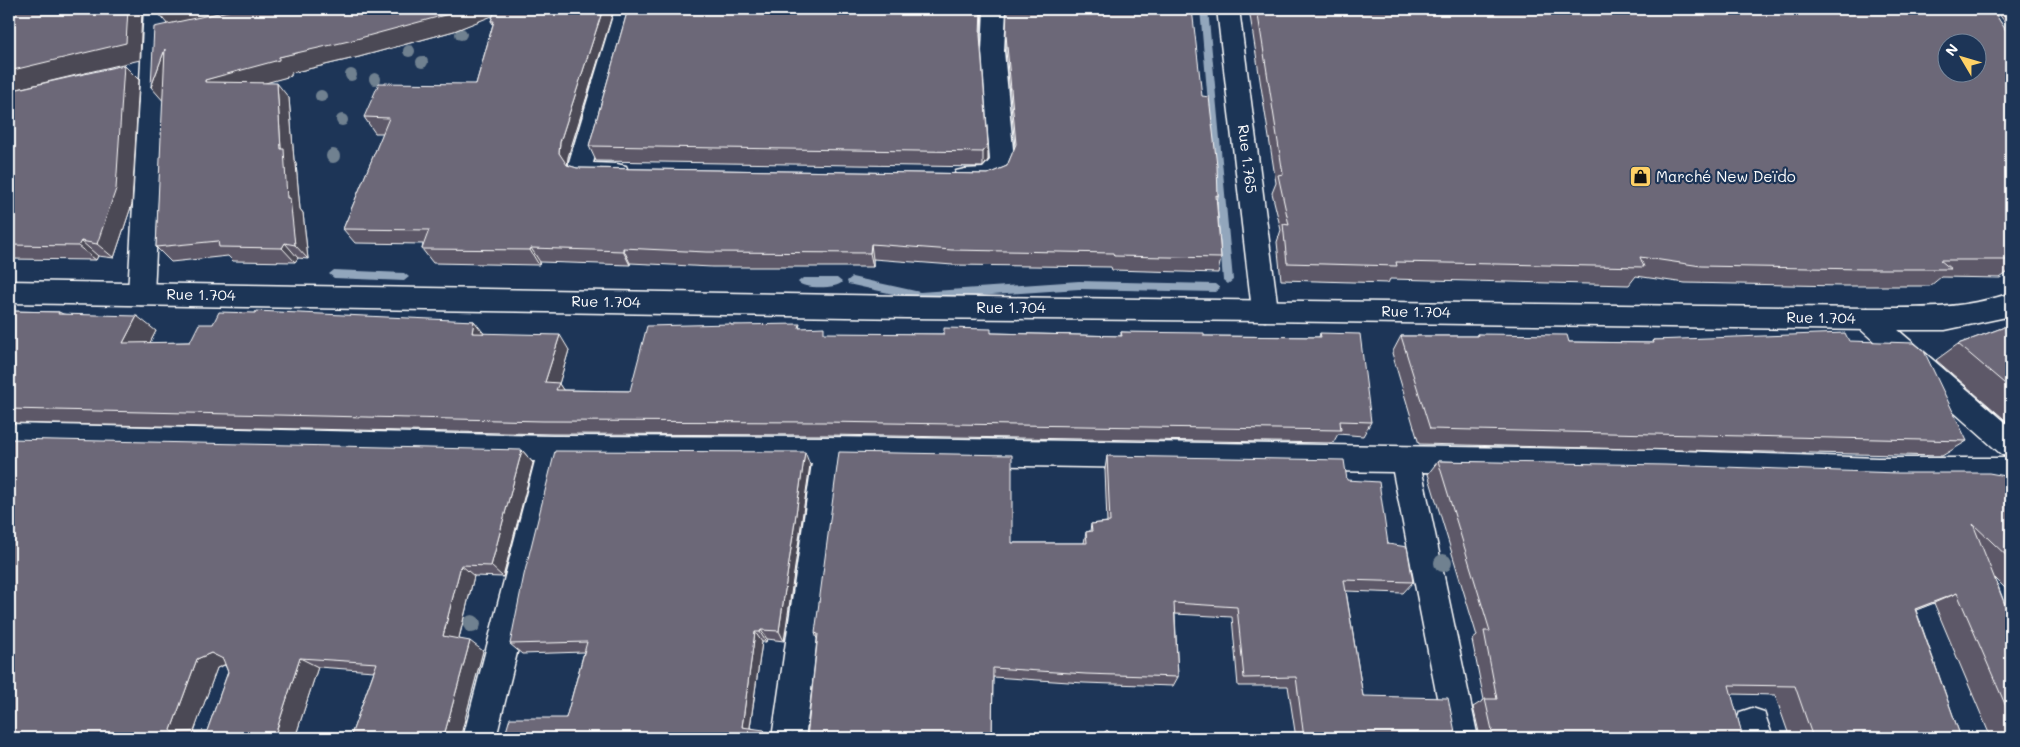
<svg xmlns="http://www.w3.org/2000/svg" width="2020" height="747" viewBox="0 0 2020 747" font-family="Mali,sans-serif">
<style>
.lines{fill:none;stroke-linecap:round;stroke-linejoin:round}
.stream{fill:#92a6bc;fill-rule:evenodd}
.minor-casing{stroke:#fff;stroke-width:3}
.tertiary-casing{stroke:#fff;stroke-width:3}
.minor{fill:#1d3557;fill-rule:evenodd}
.tertiary{fill:#1d3557;fill-rule:evenodd}
.tree{fill:#6f8190}
.wall{fill:#5d5967;stroke:#fff;fill-rule:evenodd}
.shaded-wall{fill:#4c4854;stroke:#fff}
.building{fill:#6c6778;stroke:#fff;fill-rule:evenodd}
.labels{text-anchor:middle;stroke-width:4.5;stroke-linejoin:round;paint-order:stroke}
.street-label{font-size:15px;fill:#fff;stroke:#1d3557}
.poi-label{font-size:15px;fill:#fff;stroke:#1d3557;text-anchor:start}
</style>
<rect width="100%" height="100%" fill="#1d3557"/>
<filter id="ink" filterUnits="userSpaceOnUse"><feTurbulence type="fractalNoise" baseFrequency=".02" numOctaves="2"/><feDisplacementMap in="SourceGraphic" scale="10" xChannelSelector="R" yChannelSelector="G"/><feConvolveMatrix kernelMatrix="1 2 1 2 8 2 1 2 1" color-interpolation-filters="sRGB"/></filter>
<g filter="url(#ink)">
<g class="lines">
<path class="stream" d="M1200 9H1208L1233 280 1228 284 1223 280Z
M334 270 404 273 409 277 404 281 334 278 329 274Z
M852 277 920 292 1079 281 1215 284 1220 288 1215 292 1079 289 920 300 848 284 847 281Z
M803 278H837L842 282C838 289 802 289 798 282Z"/>
<defs>
<path id="minor" d="M144 9H166V37L154 294 150 302 141 305 132 302 128 294Z
M615 9H637L593 163 617 164 626 166 629 173 626 180C609 185 569 187 569 162Z
M984 9H1006L1004 51 1014 160C1004 186 983 193 956 185L953 178 956 171 965 169 983 168 990 160 982 51Z
M1217 9H1239L1278 310 1274 318 1265 321 1256 318 1252 310Z
M1867 308 1876 311 2011 427V458L2001 454 1858 327 1854 319 1858 311Z
M9 424 553 436 828 437 1650 450 1878 458H2011V484H1878L1650 476 1422 472 1478 738H1445L1393 472 841 463 805 738H772L812 463 564 462 496 738H463L535 461 9 450Z
M1752 708 1764 712 1773 738H1741L1736 724 1740 712Z"/>
<path id="tertiary" d="M9 281 906 296 1867 308C1918 308 1962 310 2011 293V316L1945 330H1867L1265 321 906 318 9 303Z"/>
</defs>
<use href="#minor" class="minor-casing"/>
<use href="#tertiary" class="tertiary-casing"/>
<use href="#minor" class="minor"/>
<use href="#tertiary" class="tertiary"/>
</g>
<g class="tree">
<circle cx="461" cy="34" r="6"/>
<circle cx="409" cy="51" r="6"/>
<circle cx="422" cy="62" r="6"/>
<circle cx="351" cy="75" r="6"/>
<circle cx="375" cy="79" r="6"/>
<circle cx="321" cy="96" r="6"/>
<circle cx="342" cy="120" r="6"/>
<circle cx="333" cy="156" r="7"/>
<circle cx="1443" cy="563" r="9"/>
<circle cx="472" cy="624" r="9"/>
</g>
<path class="wall" d="M237 9H614L568 157 567 165 577 168 988 174 1007 166 1015 147 1006 51V35L1202 96 1218 196 1217 203 1221 258 1218 273 1112 270 1111 267 953 265 873 259V267H712L630 263V265L540 262 539 265 433 263 422 249 423 244 355 243 343 229 383 133H375L364 117 476 84 493 24 491 21 493 15 454 31 359 57 291 73V76L266 82 289 98 294 160 296 164 300 209 303 213 308 259 298 258 295 262 233 261 228 256 171 262 156 247 168 24Z
M628 9H982L980 45 988 144V160L983 167 596 161 589 146Z
M1249 9H1992L2011 38V270L2000 278 1941 277 1930 286H1842L1685 283 1636 276 1629 285 1390 279 1388 283 1281 280 1277 242 1281 230 1272 193 1276 183Z
M1995 9H2011V30Z
M139 80 132 204 114 258 98 256 96 260 9 259V91Z
M9 311 59 312 63 314 156 331 149 343 190 342 213 324 474 321 484 334 569 350 559 384 563 390 630 391 731 325 801 328 826 334H944L991 333 1121 336V332L1204 336 1319 337 1320 333 1371 422 1363 436 1338 434 1333 443 828 435 553 434 9 423Z
M2011 323V425L1936 360 1958 344 2002 328Z
M1477 334 1569 342 1651 343 1653 340 1849 341 1967 441 1942 456 1419 444 1392 353 1401 336H1476Z
M522 450 533 463 503 577 474 576 459 639 483 651 460 738H350L374 671 318 667 295 738H9ZM225 665 228 672 207 731H194L217 668Z
M1107 456 1347 480 1413 582 1403 593 1346 591 1363 696 1455 732H1479L1473 707 1484 700 1472 640 1477 636 1428 474 1438 461 2011 477V594L1995 578 2011 620V738H1991L1934 603 1916 610 1961 738H1790L1775 695 1731 694 1743 738H1296L1288 686H1238L1232 617 1175 614 1178 677 1173 686 1084 683 993 677 992 738H504L566 718 584 652 522 654 510 644 810 465 784 641 767 639 766 642H762L750 728 766 732 807 737 817 639 815 633 1012 543H1084L1086 532 1090 531 1091 524 1107 522 1105 469Z"/>
<path class="shaded-wall" d="M128 9H142L140 60 9 91V71Z
M155 9H237L168 25Z
M460 9H510L454 31 359 57 291 73V76L218 96 205 82V80L279 57Z
M603 9H614L568 157 567 168 559 153 560 142Z
M981 9H982L980 51V35Z
M165 49V103L151 87Z
M124 65 139 80 132 204 114 258 97 244Z
M277 83 289 98 294 160 296 164 300 209 303 213 308 259 295 245 287 198 281 149Z
M988 144V160L983 167V152Z
M81 241 98 256 96 260 78 246Z
M285 243 298 258 295 262 282 248Z
M871 244 873 259V267L870 253Z
M531 248 540 262 539 265 530 250Z
M623 248 630 263V265L623 251Z
M137 316 156 331 142 358 123 343Z
M474 321 486 336 472 333Z
M560 335 569 350 559 384 568 397 545 382Z
M522 450 533 463 503 577 491 566Z
M805 452 810 465 784 641 779 631Z
M461 565 474 576 457 646 443 636Z
M1957 593 1934 603 1893 619 1915 609Z
M761 630 767 639 766 642 760 632Z
M755 632 762 642 749 734 742 727Z
M470 641 483 651 460 738H457L445 732Z
M211 653 231 662 217 668 192 737 172 732 171 730 197 659Z
M300 658 318 667 295 738H274Z
M443 732 455 738H441Z"/>
<path class="building" d="M9 9H128L126 43 9 71Z
M237 9H460L445 15 349 41 279 57V60L205 80V82L277 83 281 149H284L287 198H290L295 245 285 243 282 248 219 247 218 241 156 247 165 49 151 87 154 27Z
M496 9H603L560 142 559 153 567 165 577 168 988 174 1007 166 1016 144 1006 35 1007 9H1192L1202 96 1209 97 1217 166 1218 196 1216 195 1221 258 1114 256 1113 253 952 250 871 244 870 253 706 252 623 248V251L531 248 530 250 422 249 429 230 343 229 389 118 364 117 379 83 476 84 494 21H491Z
M628 9H981L980 35 988 144 983 152 589 146Z
M1257 9H1992L2011 38V260H1940L1951 269H1862L1701 266 1640 257 1644 267 1396 262 1397 266 1287 263 1283 224 1289 225 1278 175 1283 174ZM1948 42H1978V72H1948Z
M124 65 116 189 97 244 81 241 78 246 9 245V91Z
M9 311 59 312 58 314 137 316 123 343 190 342 199 324H213L219 312 255 313 256 311 474 321 472 333 560 335 545 382 559 383 556 390 630 391 647 326 731 324V325L800 324 799 328 824 327V333L944 334V328L991 329V333L1122 336 1121 332 1204 333V336L1321 337 1320 333 1360 334 1371 422 1340 421 1341 430 824 422 543 421 9 409Z
M2011 323V389L1958 344 2002 328Z
M1845 333 1849 341 1914 343 1924 351 1967 441 1430 429 1401 336H1478L1477 334 1567 335 1569 342 1654 343 1653 340Z
M9 439 522 450 491 566 461 565 443 636 470 641 445 732H443L441 738H350L377 663 300 658 274 738H9ZM211 653 223 659 228 672 207 731 172 732 171 730 197 659Z
M555 451 805 452 779 631 761 630 760 632H755L742 727 764 730 766 732 807 737 818 634 815 633 839 452 1012 455V543H1087L1086 532 1092 531 1091 524 1110 522 1107 456 1344 460 1347 480 1379 482 1388 544 1407 547 1413 582 1344 580 1363 696 1448 698 1455 732H1490L1492 730 1485 699H1497L1484 631H1490L1438 461 1665 465 1898 473H1989L2011 477V560L1973 524 2011 620V718L1957 593 1915 609 1961 738H1813L1795 686 1729 685 1743 738H1304L1296 677 1244 678 1237 607 1174 603 1178 677 1086 674 993 668 992 738H504L510 718H566L587 642 510 644 524 575Z
M1107 730 1115 738H1098Z"/>
</g>
<defs>
<symbol id="shop-square" viewBox="-11 -11 22 22"><rect x="-9" y="-9" width="18" height="18" rx="4" fill="#ffd166" stroke="#1d3557"/><path d="M-5-2.5h2.3a2.7 3.5 0 0 1 5.4 0H5L5.5 6h-11ZM-1.5-2.5h3a1.5 2.3 0 0 0-3 0Z" fill="#111"/></symbol>
</defs>
<g fill-rule="evenodd">
<use href="#shop-square" x="1628" y="164" width="25" height="25"/>
</g>
<g class="labels">
<g class="street-label">
<text transform="translate(1247 159) rotate(83)" y="5">Rue 1.765</text>
<text transform="translate(201 295) rotate(1)" y="5">Rue 1.704</text>
<text transform="translate(606 302) rotate(1)" y="5">Rue 1.704</text>
<text x="1011" y="313">Rue 1.704</text>
<text transform="translate(1416 312) rotate(1)" y="5">Rue 1.704</text>
<text transform="translate(1821 318) rotate(1)" y="5">Rue 1.704</text>
</g>
<g class="poi-label">
<text x="1656" y="182">Marché New Deïdo</text>
</g>
</g>
<rect width="2020" height="747" fill="none" stroke="#1d3557" stroke-width="30"/>
<rect x="15" y="15" width="1990" height="717" fill="none" stroke="#fff" stroke-width="2" filter="url(#ink)"/>
<g transform="translate(1962 58) rotate(308)"><circle r="24" fill="#1d3557" stroke="#77869a"/>
<path d="M0-4L9 19L0 12L-9 19Z" fill="#ffd166"/>
<text y="-8" font-size="14" font-weight="bold" text-anchor="middle" fill="#ffffff">N</text>
</g>
</svg>
